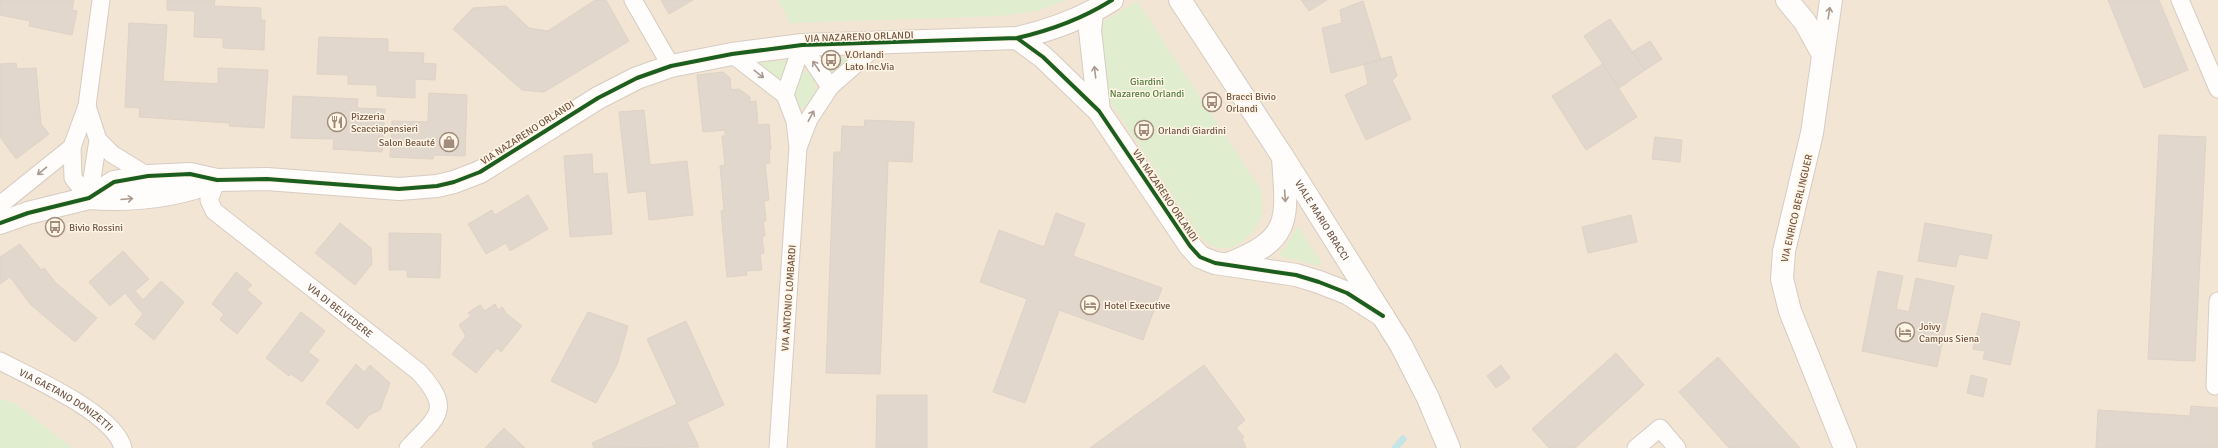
<svg xmlns="http://www.w3.org/2000/svg" width="2218" height="448" viewBox="0 0 2218 448" font-family="Signika,sans-serif">
<style>
.residential{fill:#f2e5d4}
.green{fill:#e0edce}
.lines{fill:none;stroke-linecap:round;stroke-linejoin:round}
.stream{stroke:#c6e4e6;stroke-width:7}
.building{fill:#e2d7cc;stroke:#dfd2c6}
.minor-casing{stroke:#d7ccc3;stroke-width:19}
.tertiary-casing{stroke:#d7ccc3;stroke-width:24}
.secondary-casing{stroke:#d6cbc1;stroke-width:24}
.minor{stroke:#fefdfb;stroke-width:17}
.tertiary{stroke:#fefdfb;stroke-width:22}
.secondary{stroke:#fefdfb;stroke-width:22}
.cycleway-casing{stroke:#fff5e5;stroke-width:6}
.cycleway{stroke:#1b5e20;stroke-width:4}
.oneway{stroke:#ab998e}
.labels{text-anchor:middle;stroke-width:3;stroke-linejoin:round;paint-order:stroke}
.street-label{font-size:10px;fill:#735645;stroke:#fff5e5}
.poi-label{font-size:10px;fill:#735645;stroke:#fff5e5;text-anchor:start}
.park-label{font-size:10px;fill:#4e7a3d;stroke:#fff5e5}
</style>
<rect width="100%" height="100%" fill="#f6efe4"/>
<path class="residential" d="M0 0H2218V448H72L15 403 0 399Z"/>
<path class="green" d="M778 0H1066L1037 11 1000 16 790 23Z
M1137 1 1261 190C1261 196 1263 203 1263 209 1260 231 1232 260 1209 244 1205 242 1202 238 1199 235L1107 97 1099 25Z
M851 57 832 74 818 58Z
M790 60 780 82 756 63Z
M805 71 809 72C819 85 816 94 809 107 787 114 792 80 805 71Z
M1299 228 1321 262 1319 266 1280 256 1296 229Z
M0 399 15 403 72 448H0Z"/>
<g class="lines">
<path class="stream" d="M1395 448 1403 439"/>
</g>
<path class="building" d="M0 0H74L72 10 77 11 72 35 29 26 30 21 0 15Z
M167 0H215L214 6 261 8V20H265L264 50 223 48V38L194 37 195 11 167 10Z
M595 0H606L629 41 544 92 522 90 453 29 473 8 506 6 529 28 548 31Z
M661 0H693L669 14Z
M1301 0H1327L1309 11Z
M2108 0H2159L2188 70 2144 88Z
M1363 1 1381 60 1331 73 1322 28 1342 23 1340 10Z
M1610 19 1645 70 1619 88 1584 36Z
M129 23 167 25 163 81 218 84V68L268 70 264 128 229 126 230 123 139 117 140 108 125 107Z
M319 37 388 39V52L424 53 423 63 436 64 435 80 415 79V98L377 96V85L348 84V75L317 74Z
M1650 41 1662 59 1645 70 1632 52Z
M1391 56 1397 76 1392 80 1411 119 1366 140 1345 95 1368 84 1364 64Z
M16 63 17 69 36 68 41 124 49 134 16 159 0 137V64Z
M1603 64 1637 117 1586 150 1552 96Z
M723 72 730 78 731 90 739 89 750 97V102L756 101 758 125 769 124 771 149H769L770 163 765 164 769 200 764 201 766 221H763L765 236H762L764 253 760 254 762 270 746 271 747 275 727 277 721 211 724 210 720 166 725 165 722 136H725V130L703 132 697 75Z
M429 93 467 95 465 156 434 155 433 159 390 157 392 121 428 122Z
M293 96 358 99 357 108 385 109 382 152 333 149 334 139 291 138Z
M644 110 650 165 687 161 693 215 649 220 646 191 628 193 619 112Z
M865 120 914 122 912 162 888 161 880 374 826 373 834 152H841L842 126 864 127Z
M2159 135 2206 137 2195 361 2148 359Z
M1655 137 1682 140 1680 162 1652 159Z
M592 154 593 174 607 173 612 234 570 237 564 156Z
M528 195 548 229 510 251 506 243 486 254 468 224 492 210 495 215Z
M1056 213 1085 224 1073 256 1162 288 1143 340 1059 310 1025 403 993 392 1027 299 980 282 999 230 1044 247Z
M1631 215 1637 242 1588 253 1582 227Z
M340 223 371 248 372 264 355 285 315 253Z
M1925 223 1992 235 1987 259 1959 254 1956 267 1918 261Z
M389 233 441 234 440 278 407 277V270H389Z
M20 244 41 270 44 268 56 283 97 318 75 342 31 305 10 277 0 284V257Z
M123 251 149 279 135 291 143 300 161 281 184 302 154 340 135 324 143 314 125 293 110 306 89 282Z
M1878 271 1903 276 1896 309 1909 312 1916 278 1954 286 1937 367 1862 351Z
M236 272 252 285 247 290 262 303 237 334 220 320 224 314 212 304Z
M495 304 498 310 502 307 506 313 522 326 501 352 497 348 476 373 452 354 466 336 459 325 471 316 468 313 480 305 485 311Z
M301 312 325 331 308 352 319 360 302 382 291 374 289 376 266 358Z
M588 312 628 326 617 365 596 403 551 381Z
M1982 313 2020 322 2010 365 1983 359 1985 351 1973 349Z
M686 321 724 405 687 422 699 447 594 448 592 443 677 404 647 339Z
M1616 353 1644 385 1575 448H1549L1532 429Z
M1718 357 1800 448H1729L1679 392Z
M356 364 364 372 370 365 390 383 380 410 369 415 358 429 326 403Z
M1204 365 1245 420 1236 428 1244 437 1242 438 1246 448H1090Z
M1501 365 1510 378 1496 388 1487 376Z
M1971 375 1987 379 1983 397 1967 393Z
M877 395H927V448H876Z
M2191 406 2218 408V448H2096L2098 410 2190 416Z
M504 428 525 448H485Z"/>
<g class="lines">
<defs>
<g id="minor">
<path d="M633 0 671 66"/>
<path d="M2180 0 2218 89"/>
<path d="M802 45 830 87"/>
<path d="M732 54 785 95 795 121 798 147 778 448"/>
<path d="M785 95 802 45"/>
<path d="M87 106 98 140 89 198"/>
<path d="M98 140 112 154 148 176"/>
<path d="M799 145 809 119 830 87 881 42"/>
<path d="M72 147 73 178 89 198"/>
<path id="s1" d="M217 180 209 200 214 211 419 372C453 410 438 416 408 448"/>
<path d="M0 205 72 147 87 106 101 0"/>
<path id="s2" d="M0 361C32 378 114 413 123 448"/>
<path d="M2215 386 2218 301"/>
<path d="M1636 448 1660 428 1677 448"/>
</g>
<path id="tertiary" d="M1787 0 1805 22 1822 53
M1831 0 1812 133 1784 251 1782 279 1790 311 1845 448
M1092 13 1090 30 1099 111
M1017 38 1043 57 1099 111 1190 246 1200 257 1215 263 1296 275 1319 282 1347 293 1383 316
M89 198C133 201 176 197 217 180
M0 223 28 213 89 198 114 182 148 176 190 174 217 180 267 179 399 189 437 186 454 182 480 172 598 98 637 78 671 66 732 54 802 45 1017 38C1052 30 1082 19 1112 0
M1228 264C1293 239 1287 220 1283 157"/>
<g id="secondary">
<path id="s3" d="M1180 0 1283 157 1401 345 1428 398 1449 448"/>
</g>
</defs>
<use href="#minor" class="minor-casing"/>
<use href="#tertiary" class="tertiary-casing"/>
<use href="#secondary" class="secondary-casing"/>
<use href="#minor" class="minor"/>
<use href="#tertiary" class="tertiary"/>
<use href="#secondary" class="secondary"/>
<defs>
<path id="cycleway" d="M1017 38 1043 57 1099 111 1190 246 1200 257 1215 263 1296 275 1319 282 1347 293 1383 316
M0 223 28 213 89 198 114 182 148 176 190 174 217 180 267 179 399 189 437 186 454 182 480 172 598 98 637 78 671 66 732 54 802 45 1017 38C1052 30 1082 19 1112 0"/>
</defs>
<use href="#cycleway" class="cycleway-casing"/>
<use href="#cycleway" class="cycleway"/>
</g>
<defs><path id="oneway-shaft" d="M-6 0H5M1.5-3L5.5 0L1.5 3" fill="none" stroke-width="1.6" stroke-linecap="round" stroke-linejoin="round"/></defs>
<g class="oneway">
<use href="#oneway-shaft" transform="translate(1829 13) rotate(-81)"/>
<use href="#oneway-shaft" transform="translate(816 66) rotate(-124)"/>
<use href="#oneway-shaft" transform="translate(1095 72) rotate(-97)"/>
<use href="#oneway-shaft" transform="translate(759 74) rotate(38)"/>
<use href="#oneway-shaft" transform="translate(811 116) rotate(-62)"/>
<use href="#oneway-shaft" transform="translate(42 171) rotate(140)"/>
<use href="#oneway-shaft" transform="translate(1285 196) rotate(86)"/>
<use href="#oneway-shaft" transform="translate(127 199) rotate(-5)"/>
</g>
<defs>
<symbol id="bus-ring" viewBox="-11 -11 22 22"><circle r="9.5" fill="#fff5e5" stroke="#a18c7d" stroke-width="1.5"/><path d="M-5-6H5V4H4V6H2V4H-2V6H-4V4H-5ZM-3.5-4V0h7V-4ZM-3.5 1.2v1.5H-2V1.2ZM2 1.2v1.5H3.5V1.2Z" fill="#a18c7d"/></symbol>
<symbol id="restaurant-ring" viewBox="-11 -11 22 22"><circle r="9.5" fill="#fff5e5" stroke="#a18c7d" stroke-width="1.5"/><path d="M-5-6h1v4h1v-4h1v4h1v-4h1v5L-1.5 .5V6h-2V.5L-5-1ZM5-6V6H3V1.5H1.5Q1.5-4 5-6Z" fill="#a18c7d"/></symbol>
<symbol id="shop-ring" viewBox="-11 -11 22 22"><circle r="9.5" fill="#fff5e5" stroke="#a18c7d" stroke-width="1.5"/><path d="M-5-2.5h2.3a2.7 3.5 0 0 1 5.4 0H5L5.5 6h-11ZM-1.5-2.5h3a1.5 2.3 0 0 0-3 0Z" fill="#a18c7d"/></symbol>
<symbol id="hotel-ring" viewBox="-11 -11 22 22"><circle r="9.5" fill="#fff5e5" stroke="#a18c7d" stroke-width="1.5"/><path d="M-6-4.5h1.5V1H6V5H4.5V3h-9V5H-6ZM-4 0a1.8 1.8 0 1 1 3.6 0ZM.5 0V-2.5h3Q6-2.5 6 0Z" fill="#a18c7d"/></symbol>
</defs>
<g fill-rule="evenodd">
<use href="#bus-ring" x="820" y="49" width="22" height="22"/>
<use href="#bus-ring" x="1201" y="91" width="22" height="22"/>
<use href="#restaurant-ring" x="326" y="111" width="22" height="22"/>
<use href="#bus-ring" x="1133" y="119" width="22" height="22"/>
<use href="#shop-ring" x="438" y="131" width="22" height="22"/>
<use href="#bus-ring" x="44" y="216" width="22" height="22"/>
<use href="#hotel-ring" x="1079" y="294" width="22" height="22"/>
<use href="#hotel-ring" x="1894" y="321" width="22" height="22"/>
</g>
<g class="labels">
<g class="street-label">
<text transform="translate(859 36) rotate(-2)" y="4">VIA NAZARENO ORLANDI</text>
<text transform="translate(527 132) rotate(-33)" y="4">VIA NAZARENO ORLANDI</text>
<text transform="translate(1166 195) rotate(56)" y="4">VIA NAZARENO ORLANDI</text>
<text transform="translate(1796 208) rotate(-77)" y="4">VIA ENRICO BERLINGUER</text>
<text dy="4" stroke="none"><textPath href="#s3" startOffset="262">VIALE MARIO BRACCI</textPath></text>
<text transform="translate(788 298) rotate(-86)" y="4">VIA ANTONIO LOMBARDI</text>
<text dy="4" stroke="none"><textPath href="#s1" startOffset="194">VIA DI BELVEDERE</textPath></text>
<text dy="4" stroke="none"><textPath href="#s2" startOffset="77">VIA GAETANO DONIZETTI</textPath></text>
</g>
<g class="poi-label">
<text x="845" y="58">V.Orlandi<tspan x="845" dy="12">Lato Inc.Via</tspan></text>
<text x="1226" y="100">Bracci Bivio<tspan x="1226" dy="12">Orlandi</tspan></text>
<text x="351" y="120">Pizzeria<tspan x="351" dy="12">Scacciapensieri</tspan></text>
<text x="1158" y="134">Orlandi Giardini</text>
<text x="435" y="146" text-anchor="end">Salon Beauté</text>
<text x="69" y="231">Bivio Rossini</text>
<text x="1104" y="309">Hotel Executive</text>
<text x="1919" y="330">Joivy<tspan x="1919" dy="12">Campus Siena</tspan></text>
</g>
<g class="park-label">
<text x="1147" y="85">Giardini<tspan x="1147" dy="12">Nazareno Orlandi</tspan></text>
</g>
</g>
</svg>
